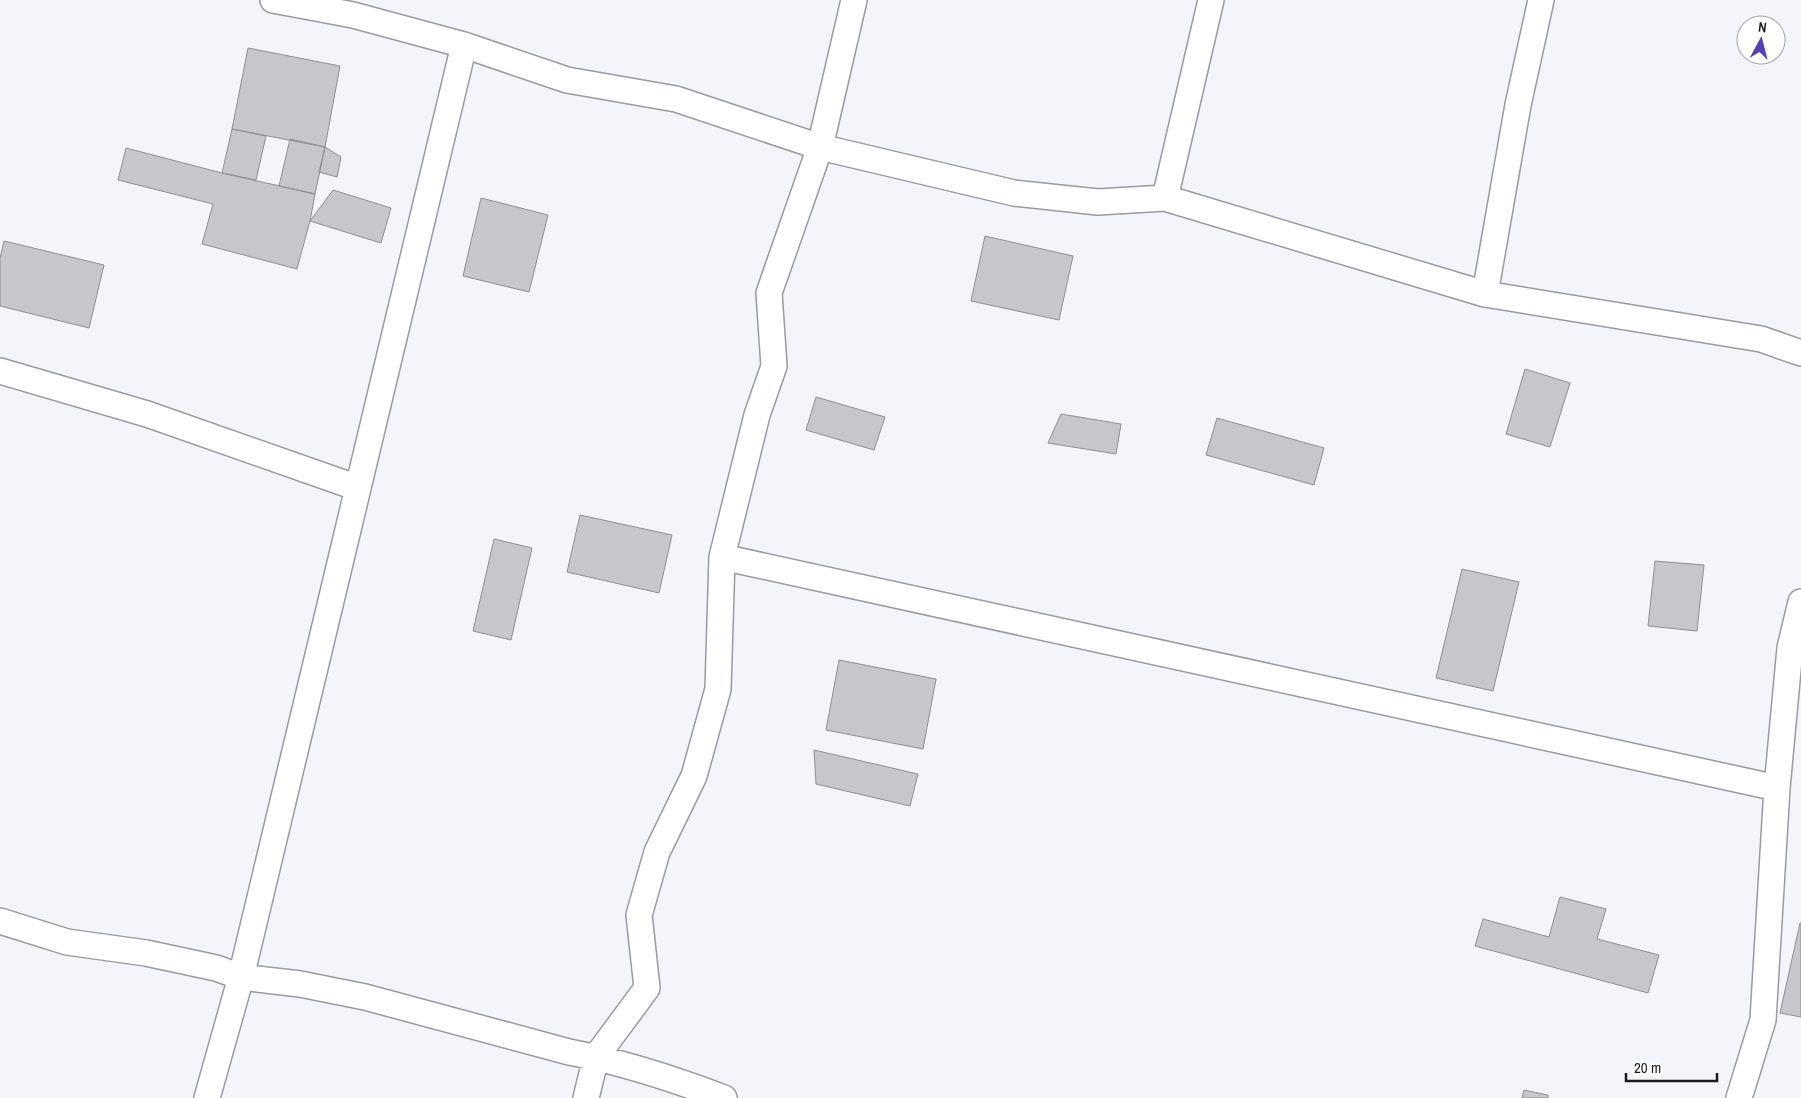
<svg xmlns="http://www.w3.org/2000/svg" width="1801" height="1098" viewBox="0 0 1801 1098" font-family="'Archivo Narrow',sans-serif">
<style>
.building{fill:#c5c7cc;stroke:#8e8f95}
.lines{fill:none;stroke-linecap:round;stroke-linejoin:round}
.street-casing{stroke:#9a9ba1;stroke-width:28}
.street{stroke:#fff;stroke-width:25}
</style>
<rect width="100%" height="100%" fill="#f3f5fb"/>
<path class="building" d="M248 48 340 66 325 147 232 129Z
M232 129 266 136 256 180 222 173Z
M290 139 325 147 315 194 279 186Z
M325 147 341 157 337 177 319 172Z
M126 148 222 173 315 194 310 221 297 269 202 244 213 204 118 180Z
M333 190 391 208 381 243 310 221Z
M481 198 548 215 529 292 463 276Z
M985 236 1073 256 1059 320 971 301Z
M4 241 104 265 89 328 0 306V258Z
M1525 369 1570 383 1550 447 1506 434Z
M816 397 885 417 874 450 806 430Z
M1061 414 1121 424 1116 454 1048 443Z
M1217 418 1324 448 1314 485 1206 455Z
M580 515 672 535 659 593 567 572Z
M494 539 532 548 511 640 473 631Z
M1655 561 1704 565 1697 631 1648 626Z
M1462 569 1519 582 1493 691 1436 678Z
M839 660 936 679 923 749 826 730Z
M814 750 918 774 910 806 816 784Z
M1560 897 1606 909 1597 939 1659 955 1648 993 1475 946 1483 919 1549 937Z
M1800 923H1801V1017L1780 1013Z
M1524 1090 1548 1095V1098H1522Z"/>
<g class="lines">
<defs>
<path id="street" d="M273 0 353 15 464 45 567 80 676 99 820 147 1014 193 1098 202 1165 198 1485 294 1761 339 1801 353
M1165 198 1211 0
M1485 294 1518 105 1541 0
M0 371 147 414 358 488
M722 557 1777 788
M0 921 67 942 146 953 216 968 241 977 300 984 365 997 569 1052C622 1062 674 1079 724 1098
M207 1098 241 977 464 45
M586 1098 596 1057 647 988 639 915 657 852 694 776 718 689 722 557 757 415 774 366 769 293 820 147 854 0
M1739 1098 1763 1020 1777 788 1790 648 1801 602"/>
</defs>
<use href="#street" class="street-casing"/>
<use href="#street" class="street"/>
</g>
<g transform="translate(1761 40) rotate(7)"><circle r="24" fill="#ffffff" stroke="#a4a4a5"/>
<path d="M0-4L9 19L0 12L-9 19Z" fill="#533fb6"/>
<text y="-8" font-size="14" font-weight="bold" text-anchor="middle" fill="#1c1c1e">N</text>
</g>
<path d="M1626 1073v8h91v-8" fill="none" stroke="#1c1c1e" stroke-width="2.5"/>
<text x="1634" y="1073" font-size="15" fill="#1c1c1e" stroke="#ffffff" stroke-width="4" paint-order="stroke">20 m</text>
</svg>
